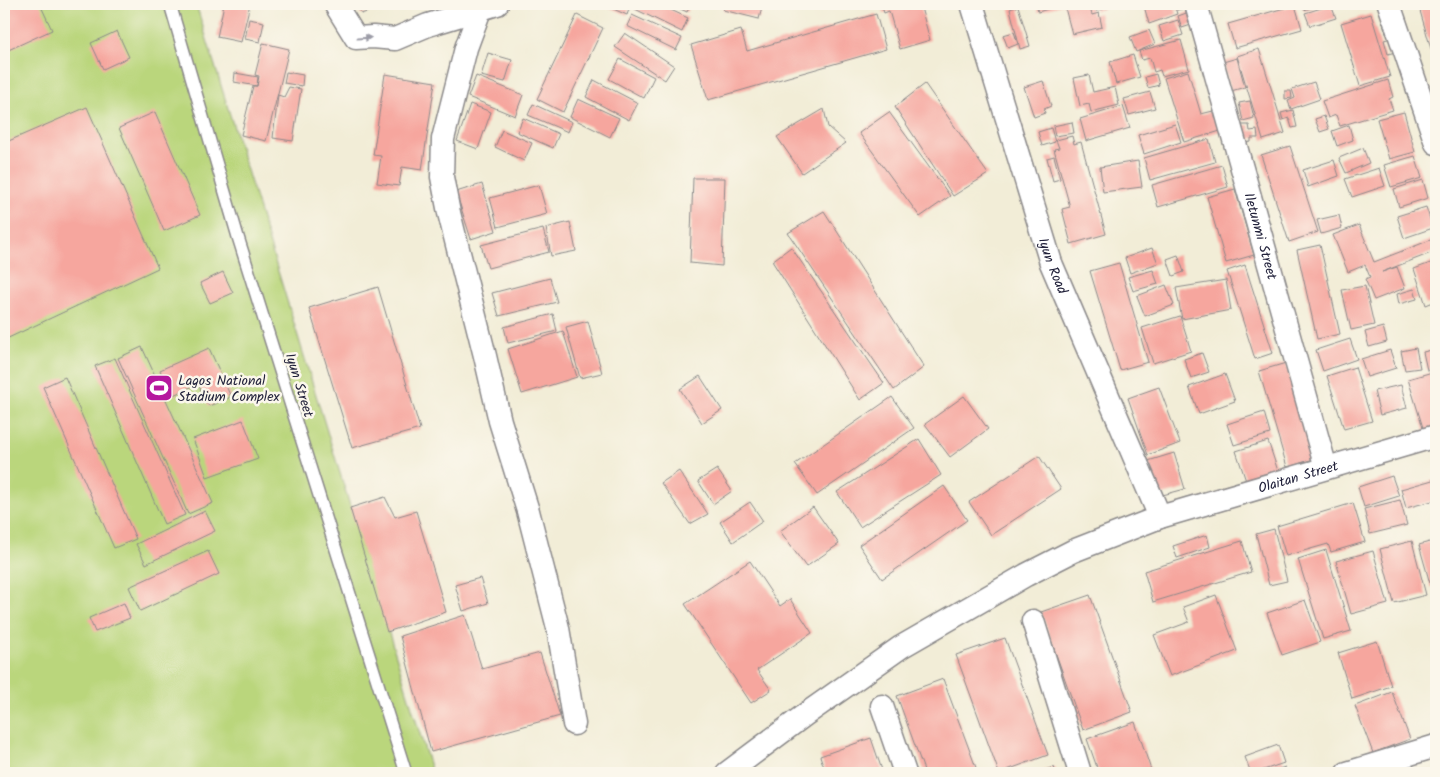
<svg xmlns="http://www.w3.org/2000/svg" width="1440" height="777" viewBox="0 0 1440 777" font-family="Kalam,sans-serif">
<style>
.green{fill:#bad67b;stroke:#6e7c5b}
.building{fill:#f6a69e}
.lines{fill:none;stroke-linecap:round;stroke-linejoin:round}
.service-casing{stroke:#8a8889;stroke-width:14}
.minor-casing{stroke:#8a8889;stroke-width:25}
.service{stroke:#fff;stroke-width:11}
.minor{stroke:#fff;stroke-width:22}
.oneway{fill:#9c9ca7}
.labels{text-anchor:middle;stroke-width:5;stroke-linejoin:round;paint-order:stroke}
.street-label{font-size:14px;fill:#22223b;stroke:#fbf7ec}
.poi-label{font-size:14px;fill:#22223b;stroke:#fbf7ec;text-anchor:start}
</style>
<rect width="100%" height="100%" fill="#fbf7ec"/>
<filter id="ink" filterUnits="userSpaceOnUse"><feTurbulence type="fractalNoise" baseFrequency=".02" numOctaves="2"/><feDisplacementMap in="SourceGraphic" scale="10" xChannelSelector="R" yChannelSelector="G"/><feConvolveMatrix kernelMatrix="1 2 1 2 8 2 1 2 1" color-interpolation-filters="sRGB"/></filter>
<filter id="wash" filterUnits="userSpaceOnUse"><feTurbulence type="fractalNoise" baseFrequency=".0096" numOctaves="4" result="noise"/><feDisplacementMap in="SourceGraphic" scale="20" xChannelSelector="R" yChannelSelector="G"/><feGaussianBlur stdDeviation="1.12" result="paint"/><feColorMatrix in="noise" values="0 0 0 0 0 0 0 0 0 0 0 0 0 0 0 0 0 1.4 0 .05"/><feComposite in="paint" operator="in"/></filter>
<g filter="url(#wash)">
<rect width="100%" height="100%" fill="#f2edd7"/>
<path class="green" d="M4 4H196L432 773H4Z"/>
<g id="blocks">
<path class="building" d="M4 4H40L52 30 4 52Z
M224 4H250L241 42 217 37Z
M357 4H390L361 14Z
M602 4H631L627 15Z
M637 4H658L688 18 682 32 635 9Z
M670 4H691L687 12Z
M725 4H763L759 19 723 10Z
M881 4H920L930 40 900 49 889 11 884 13Z
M1036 4H1064L1038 12Z
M1064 4H1089L1092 15 1099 13 1102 27 1072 34Z
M1094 4H1115L1116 5 1096 11Z
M1150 4H1174L1177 14 1149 24 1144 6Z
M1175 4H1192L1193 6 1177 10Z
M1302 4H1324L1304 10Z
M1418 4H1436V66Z
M1295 5 1302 29 1235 48 1228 24Z
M1331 5 1336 18 1310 26 1305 13Z
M1018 6 1030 46 1020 49 1010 9Z
M1192 11 1197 23 1182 28 1178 16Z
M876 14 886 49 708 100 691 45 741 30 747 51Z
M1371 14 1390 77 1360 86 1341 23Z
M577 15 603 28 563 112 537 99Z
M632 15 682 38 676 50 627 26Z
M249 19 264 22 260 42 245 39Z
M1178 20 1183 35 1164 41 1159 26Z
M1149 30 1155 44 1136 52 1130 37Z
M117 31 129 57 103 69 91 43Z
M1014 32 1018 44 1008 48 1003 35Z
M625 33 674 66 665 80 615 47Z
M1395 37 1399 51 1388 54 1384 40Z
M1181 40 1189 69 1162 76 1160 70 1154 72 1150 58 1142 60 1139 51Z
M263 43 289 49 266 141 241 135 253 86H257L259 76 255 75Z
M1259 49 1285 133 1263 140 1237 56Z
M488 53 512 60 505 82 481 76Z
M1133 55 1140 77 1116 84 1110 62Z
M1237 58 1245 87 1231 91 1223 62Z
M620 59 654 77 644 98 609 79Z
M1188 71 1201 114 1221 109 1227 129 1184 142 1164 78Z
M286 72 303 75 302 86 284 83Z
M235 73 258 77 257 86 234 82Z
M385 74 435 82 422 170 402 167 399 186 377 183 381 156 373 155Z
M1156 74 1159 85 1148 88 1145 77Z
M1089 75 1093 92 1115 87 1119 105 1091 112 1089 104 1080 106 1074 78Z
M476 76 523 95 515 116 468 97Z
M594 80 638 103 629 120 586 97Z
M1388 80 1393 97 1389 99 1393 110 1340 126 1336 115 1328 118 1322 101Z
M1043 81 1051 106 1044 109 1045 113 1034 117 1024 87Z
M1314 82 1320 99 1291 109 1288 101 1295 98 1292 89Z
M925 84 988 174 953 196 895 107Z
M289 87 301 89 293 141 273 138 278 95 284 97Z
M1285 91H1291L1292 98 1285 99Z
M1150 92 1155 108 1129 115 1124 99Z
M578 99 619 118 610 137 570 117Z
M1250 101 1254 118 1243 121 1239 103Z
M470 104 491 112 478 149 457 141Z
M533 104 572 122 568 132 528 115Z
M1123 106 1130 128 1086 141 1080 119Z
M87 107 158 268 4 340V143Z
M824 109 828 127 846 143 802 173 777 137Z
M1293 110 1297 127 1292 128 1289 118 1283 120 1281 113Z
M155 112 200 215 164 231 119 128Z
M889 112 950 196 920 217 859 133Z
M1404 112 1415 152 1389 159 1377 119Z
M1324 116 1329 129 1320 132 1315 119Z
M523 118 559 134 553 148 517 132Z
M1072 122 1074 133 1055 136 1053 126Z
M1175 124 1181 142 1144 154 1138 135Z
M1241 125H1249L1250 131 1257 130 1258 138H1251V142L1242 143Z
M1349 125 1353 140 1337 146 1332 131Z
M1051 128 1055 142 1042 146 1038 132Z
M502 130 532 143 524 161 495 147Z
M1072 136 1074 144 1081 142 1106 234 1071 244 1062 209 1070 207 1054 149 1059 148 1056 140Z
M1209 139 1215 162 1150 180 1144 158Z
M1290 146 1318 232 1289 242 1261 155Z
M1363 148 1369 163 1346 173 1339 158Z
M1054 156 1060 179 1053 181 1047 158Z
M1415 156 1422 178 1391 187 1384 165Z
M1334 160 1339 176 1308 187 1303 170Z
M1138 161 1142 187 1103 192 1100 167Z
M1222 165 1228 187 1158 207 1152 185Z
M1379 168 1385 186 1352 197 1345 179Z
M693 178H725L722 266 690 263Z
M1423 180 1428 198 1399 207 1394 189Z
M482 184 496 231 471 239 456 192Z
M539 185 547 214 498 227 490 198Z
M1235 189 1254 255 1226 263 1207 197Z
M1426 207 1433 228 1404 238 1397 216Z
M824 211 924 367 894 390 788 233Z
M1339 215 1342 228 1321 234 1317 220Z
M570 222 576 251 551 256 546 228Z
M1359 225 1374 262 1433 239 1436 247V251L1382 272 1397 267 1405 288 1374 300 1365 279 1370 277 1365 265 1348 272 1333 235Z
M543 229 549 252 488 268 481 245Z
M1320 245 1340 334 1317 339 1297 250Z
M791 247 884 383 860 400 772 261Z
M1152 248 1158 263 1130 273 1125 258Z
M1178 255 1184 272 1173 276 1167 259Z
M1436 261V301L1426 305 1414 269Z
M1119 263 1148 362 1120 370 1090 271Z
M1245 265 1273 353 1255 359 1227 271Z
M1153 270 1158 284 1133 291 1128 277Z
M223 272 233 293 210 303 200 283Z
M550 278 557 302 499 316 492 293Z
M1226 280 1231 310 1182 319 1176 288Z
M1166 285 1174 305 1145 316 1137 296Z
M1365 286 1374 325 1351 330 1342 290Z
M378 287 420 429 352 448 309 308Z
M1414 289 1417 299 1399 304 1397 294Z
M553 314 557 331 508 343 504 327Z
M1180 316 1191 351 1153 363 1142 328Z
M588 321 602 373 580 378 566 327Z
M1383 327 1387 342 1369 347 1365 332Z
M563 331 577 377 522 394 508 349Z
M1350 339 1357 359 1323 371 1316 350Z
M142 347 213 503 188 514 118 358Z
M209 348 231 397 209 406 198 384 171 396 160 370Z
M1416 348 1420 368 1405 370 1401 351Z
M1436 349V367L1427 370 1423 352Z
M1390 350 1396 368 1367 377 1361 359Z
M1202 353 1209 372 1191 378 1184 359Z
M115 358 185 515 164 524 95 366Z
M1286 363 1314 459 1287 467 1259 371Z
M1355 367 1372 421 1344 429 1327 376Z
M1436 371V427L1424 431 1408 379Z
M1225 374 1235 401 1199 414 1189 387Z
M700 376 722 410 702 423 680 389Z
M65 377 136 539 114 548 43 387Z
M1401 385 1407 408 1380 415 1374 391Z
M1159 387 1180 443 1148 455 1128 398Z
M964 396 988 429 950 457 925 424Z
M892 397 914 428 817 495 795 464Z
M1264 412 1270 434 1234 445 1227 424Z
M243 420 258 459 207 477 193 439Z
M919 439 941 475 860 527 837 492Z
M1268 441 1280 477 1248 487 1236 451Z
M1174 453 1185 489 1159 496 1148 461Z
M1039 456 1061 489 991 535 969 502Z
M717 469 732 491 713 504 698 481Z
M679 471 708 514 690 524 661 483Z
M1392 476 1399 496 1364 507 1358 487Z
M1436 479V500L1406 508 1401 489Z
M944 486 967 520 882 579 859 545Z
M385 497 395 517 416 511 446 612 387 632 350 508Z
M1400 500 1407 525 1370 534 1364 509Z
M750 502 763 521 733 542 720 522Z
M1353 503 1365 542 1331 552 1328 544 1286 556 1277 526Z
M813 507 839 544 806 567 780 531Z
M205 511 215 531 146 564 136 544Z
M1274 529 1287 581 1269 585 1256 534Z
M1207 535 1210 547 1177 558 1173 546Z
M1436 540V586L1431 587 1419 545Z
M1242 541 1251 572 1153 602 1144 571Z
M1412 541 1426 595 1394 603 1380 549Z
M1326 550 1351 631 1323 639 1298 559Z
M208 551 219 574 140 611 129 587Z
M1373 551 1388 604 1351 614 1336 561Z
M750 561 780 606 790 599 812 633 757 670 771 690 751 703 685 604Z
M480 578 488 603 463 611 455 585Z
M1090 595 1132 712 1083 730 1041 612Z
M1216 595 1237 651 1170 676 1154 635 1189 622 1183 607Z
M1305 600 1320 642 1282 655 1267 613Z
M124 603 130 618 95 632 89 618Z
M465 615 482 669 540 653 560 716 431 752 400 636Z
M1005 638 1048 755 999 773 956 655Z
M1377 641 1391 686 1352 699 1338 653Z
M943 679 978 773H925L897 696Z
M1392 692 1410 739 1373 753 1355 706Z
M1135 722 1152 773H1099L1087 739Z
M871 738 883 773H826L820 756Z
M1278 745 1284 763 1255 773H1251L1245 757Z
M1054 767 1056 773H1036Z
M1285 767 1287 773H1268Z"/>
</g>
</g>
<g filter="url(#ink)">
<use href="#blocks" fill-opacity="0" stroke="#8a8889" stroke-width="1"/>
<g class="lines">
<defs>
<path id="service" d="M170 4 238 237 406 773"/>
<g id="minor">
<path d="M335 4 356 38 373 37 395 39 428 25 497 4"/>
<path id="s1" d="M972 4 1051 263 1160 517"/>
<path id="s2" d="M1196 4 1326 468"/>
<path d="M1389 4 1436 143"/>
<path d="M480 10 466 48 443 139 442 177 449 213 485 356 500 421 528 511 558 628 574 724"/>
<path d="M1033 621 1080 773"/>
<path d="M882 706 905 773"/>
<path id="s3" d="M727 773 806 714 901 647 1026 575 1073 551 1160 517 1436 436"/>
<path d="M1347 773 1436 746"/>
</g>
</defs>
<use href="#service" class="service-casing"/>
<use href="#minor" class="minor-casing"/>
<use href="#service" class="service"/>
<use href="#minor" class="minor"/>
</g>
<defs><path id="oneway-solid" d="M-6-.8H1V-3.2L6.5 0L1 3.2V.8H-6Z" transform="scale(1.25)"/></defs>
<use class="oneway" href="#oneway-solid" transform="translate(364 38) rotate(-3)"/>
</g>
<defs>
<symbol id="stadium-square" viewBox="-11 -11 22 22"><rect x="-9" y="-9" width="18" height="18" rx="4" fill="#b5179e" stroke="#fbf7ec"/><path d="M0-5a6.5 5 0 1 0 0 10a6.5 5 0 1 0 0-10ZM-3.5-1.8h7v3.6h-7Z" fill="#fff"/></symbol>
</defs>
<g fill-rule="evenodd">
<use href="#stadium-square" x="143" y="372" width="32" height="32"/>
</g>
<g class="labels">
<g class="street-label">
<text dy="5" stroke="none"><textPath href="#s2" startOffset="241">Iletunmi Street</textPath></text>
<text dy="5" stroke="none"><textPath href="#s1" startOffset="274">Iyun Road</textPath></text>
<text transform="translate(300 385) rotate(73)" y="5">Iyun Street</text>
<text dy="5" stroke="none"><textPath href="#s3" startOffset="649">Olaitan Street</textPath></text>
</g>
<g class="poi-label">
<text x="178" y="385">Lagos National<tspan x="178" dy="16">Stadium Complex</tspan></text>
</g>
</g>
<rect width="1440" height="777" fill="none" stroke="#fbf7ec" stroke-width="20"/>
</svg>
